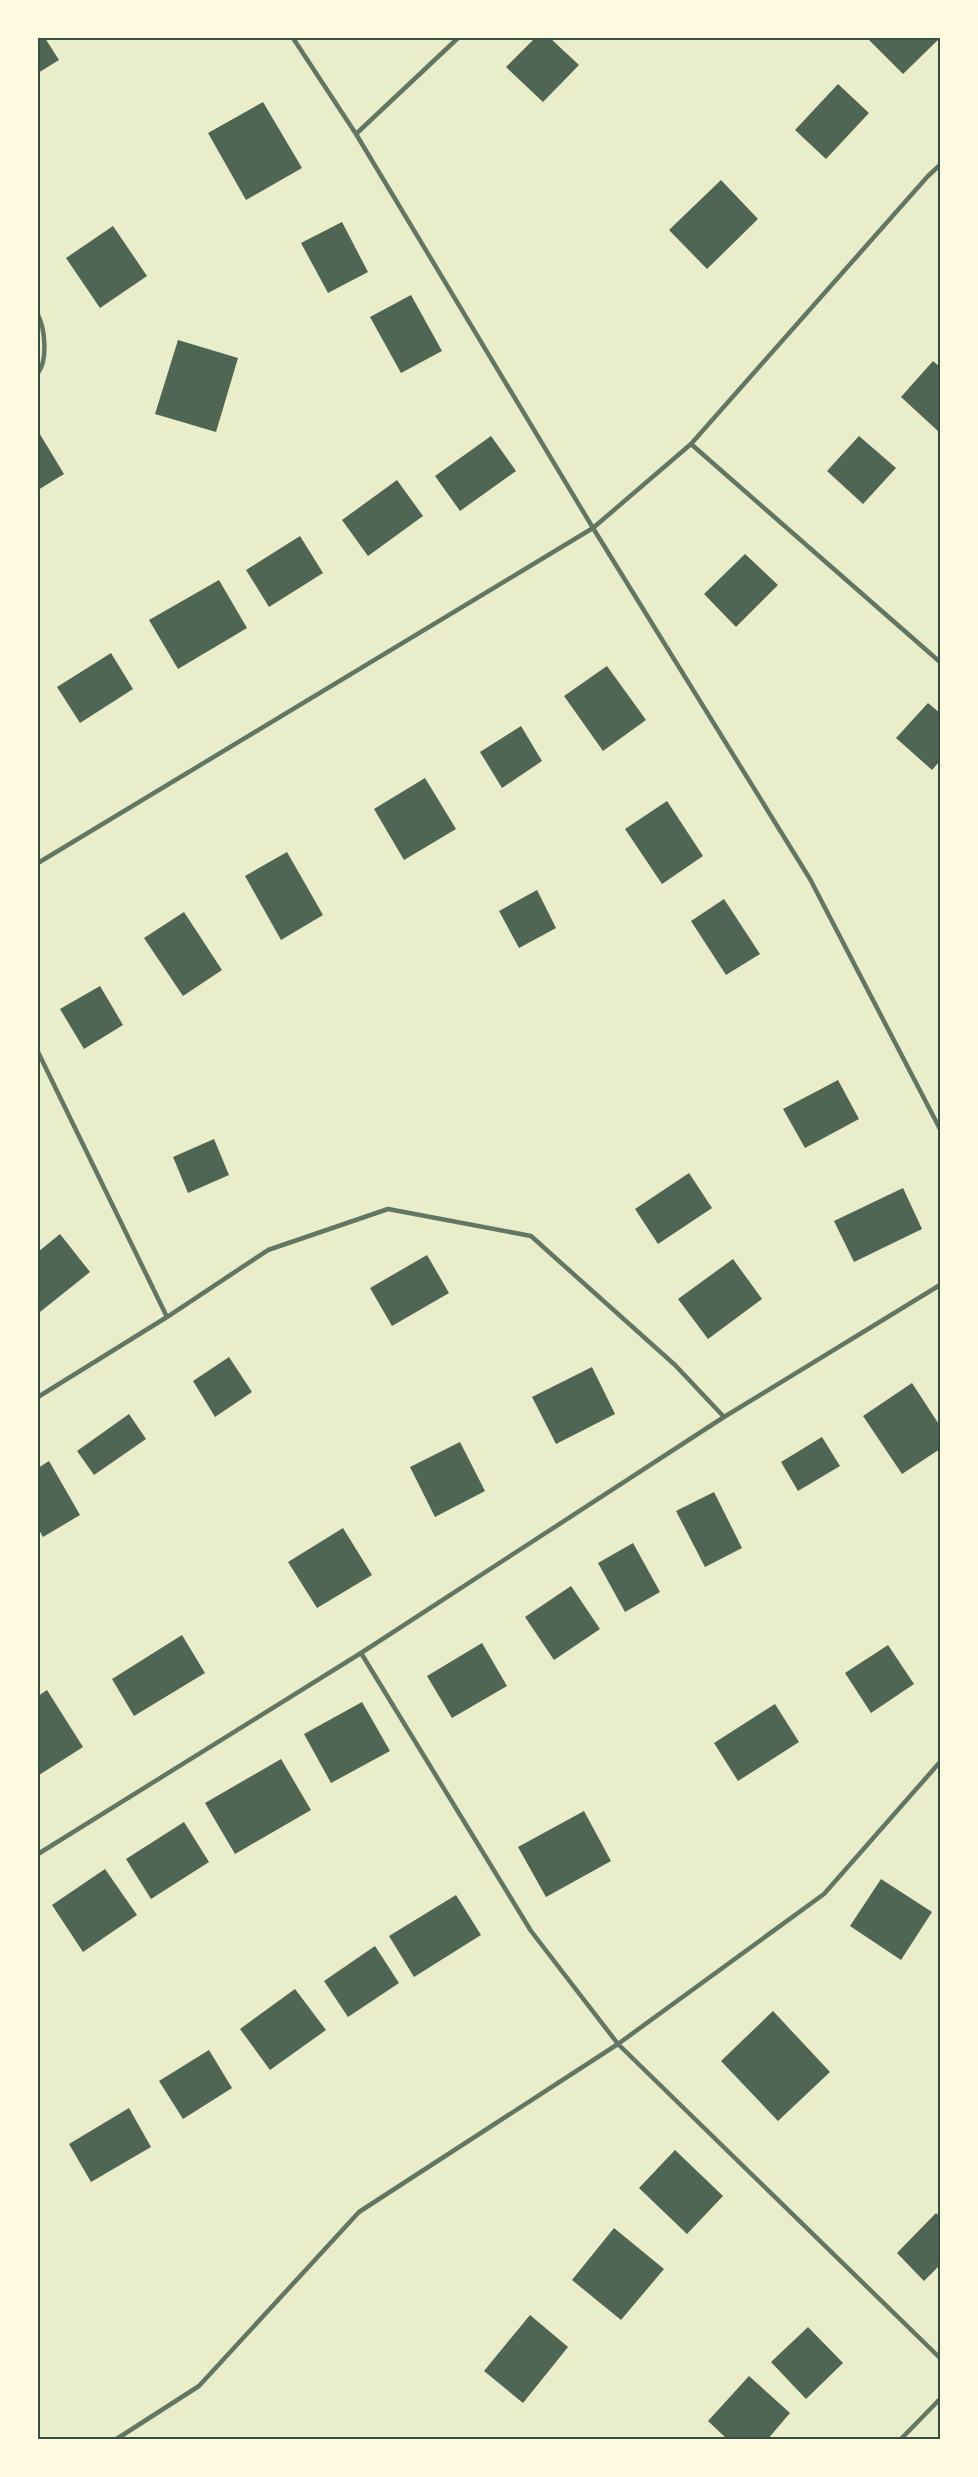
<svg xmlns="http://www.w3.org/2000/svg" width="978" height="2477" viewBox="0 0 978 2477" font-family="Inter,sans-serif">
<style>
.building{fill:#4f6655}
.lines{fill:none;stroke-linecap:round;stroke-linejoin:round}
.service{stroke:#617663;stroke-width:4.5}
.neatline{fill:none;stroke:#344e41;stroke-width:2}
</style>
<rect width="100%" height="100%" fill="#e9edc9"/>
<path class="building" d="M38 38H45L59 60 38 73Z
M535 38H550L579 65 543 102 506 67Z
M867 38H940L903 74Z
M838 84 869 113 826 159 795 130Z
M263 102 302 168 246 200 208 133Z
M721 180 758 219 707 269 669 230Z
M342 222 368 272 328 293 301 243Z
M113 226 147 276 100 308 66 258Z
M411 295 442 351 401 373 370 317Z
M178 340 238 358 216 432 155 414Z
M933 361 940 367 939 432 901 397Z
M38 431 64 474 38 490Z
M491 436 516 471 460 511 435 476Z
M859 436 896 468 863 504 827 471Z
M397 480 423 516 368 556 342 520Z
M300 536 323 573 269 607 246 570Z
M745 554 778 585 736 627 704 594Z
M219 580 247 628 178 669 149 620Z
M111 653 133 689 80 723 57 687Z
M607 666 646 720 603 751 564 696Z
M928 703 940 713V761L932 770 896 738Z
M521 726 542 761 502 788 480 752Z
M425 778 456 829 404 860 374 809Z
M667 801 703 856 662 884 625 829Z
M287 852 323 915 281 940 245 876Z
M537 890 556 928 519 948 499 911Z
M724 899 760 954 726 975 691 921Z
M184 912 222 970 183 996 144 938Z
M100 986 123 1025 84 1049 60 1009Z
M838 1080 859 1119 805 1148 783 1109Z
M214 1139 229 1175 188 1193 173 1157Z
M689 1173 712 1208 658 1244 635 1209Z
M903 1188 922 1229 854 1262 834 1221Z
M60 1234 90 1272 40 1312 38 1309V1252Z
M427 1255 449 1293 392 1326 370 1288Z
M733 1259 762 1299 708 1339 678 1299Z
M229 1357 252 1392 215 1417 193 1381Z
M592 1367 615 1414 556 1444 532 1397Z
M912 1383 940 1426V1449L902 1474 863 1416Z
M129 1414 146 1439 94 1475 77 1451Z
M822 1437 840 1466 798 1491 781 1462Z
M460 1442 485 1491 435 1517 410 1467Z
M49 1461 80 1515 43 1537 38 1528V1468Z
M714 1492 742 1548 705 1567 676 1511Z
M343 1528 372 1575 317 1608 288 1562Z
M633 1543 660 1592 625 1612 598 1563Z
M571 1586 600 1629 554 1660 525 1617Z
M182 1635 205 1673 134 1716 112 1679Z
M482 1643 507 1686 452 1718 427 1676Z
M888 1645 914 1684 871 1713 845 1673Z
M47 1690 83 1747 39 1775 38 1696Z
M362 1702 390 1751 331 1783 304 1734Z
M775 1704 799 1742 738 1781 714 1743Z
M281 1759 311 1810 235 1854 205 1803Z
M584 1811 611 1861 546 1897 518 1847Z
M184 1822 209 1862 151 1899 126 1859Z
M105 1869 137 1915 83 1952 52 1905Z
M881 1879 932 1912 901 1960 850 1926Z
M456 1895 481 1935 414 1977 389 1936Z
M375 1946 399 1983 348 2017 324 1981Z
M295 1989 326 2030 270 2070 240 2029Z
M773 2011 830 2072 778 2121 721 2061Z
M209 2050 232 2088 183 2119 159 2081Z
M129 2108 151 2147 91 2182 69 2144Z
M675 2150 723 2196 687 2234 639 2188Z
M936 2213 940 2217V2265L924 2281 897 2253Z
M614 2228 664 2269 621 2320 572 2280Z
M530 2315 568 2347 523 2403 484 2371Z
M808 2327 843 2363 806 2399 771 2362Z
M749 2376 790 2413 767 2440H728L708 2421Z"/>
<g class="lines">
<path class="service" d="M293 38 356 134 593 528 810 879 940 1129
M356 134 458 38
M38 315C45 329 48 360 38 373
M691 444 940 662
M38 863 593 528 691 444 928 176 940 165
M38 1052 167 1317
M38 1397 167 1317 268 1250 388 1209 531 1236 675 1365 724 1417
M361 1653 531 1931 618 2044 940 2358
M38 1854 361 1653 724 1417 940 1285
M115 2440 199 2386 359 2212 618 2044 824 1894 940 1762
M900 2440 940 2399"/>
</g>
<rect width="978" height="2477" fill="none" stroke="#fefae0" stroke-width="78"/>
<rect x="39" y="39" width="900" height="2399" class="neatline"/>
</svg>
